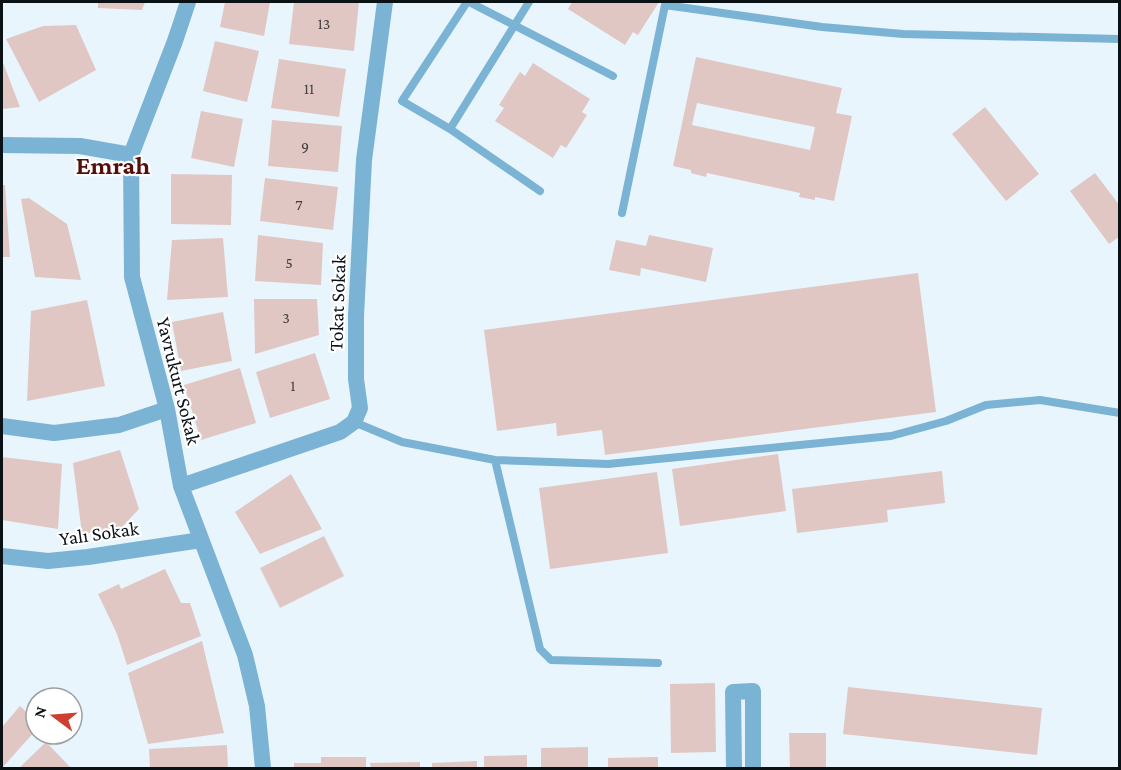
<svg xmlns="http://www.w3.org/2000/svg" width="1121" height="770" viewBox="0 0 1121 770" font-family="'Crimson Pro',serif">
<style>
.building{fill:#e0c7c3;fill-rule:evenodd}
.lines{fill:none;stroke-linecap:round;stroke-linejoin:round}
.service{stroke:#7bb3d5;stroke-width:8}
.minor{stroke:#7bb3d5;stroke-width:16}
.labels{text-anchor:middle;stroke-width:4.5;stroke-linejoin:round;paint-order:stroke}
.number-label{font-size:16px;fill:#403f41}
.street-label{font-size:20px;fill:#0b1216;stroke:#fff}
.district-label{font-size:26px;font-weight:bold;fill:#530f09;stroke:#fff}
</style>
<rect width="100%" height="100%" fill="#e9f5fd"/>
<path class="building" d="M98 2H145L142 10 98 8Z
M225 2H270L264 36 220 27Z
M294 2H359L354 51 289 44Z
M572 2H659L638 35 633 32 625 45 568 9Z
M76 25 96 70 39 102 6 39 43 26Z
M215 41 259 51 247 102 203 91Z
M696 57 842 88 836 113 852 116 834 201 815 197V200L799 197 800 193 707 173 706 177 691 173V170L673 166ZM697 103 815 127 810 150 692 125Z
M279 59 346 69 339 117 271 108Z
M2 60 20 107 2 109Z
M533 63 590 99 582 112 587 115 566 148 561 145 553 158 495 121 504 108 499 105 520 72 525 76Z
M985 107 1039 174 1006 201 952 134Z
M201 111 243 119 234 167 191 158Z
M272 120 342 126 338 172 268 166Z
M1095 173 1120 206V236L1109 244 1070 191Z
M171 174 232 175 231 225 171 224Z
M265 178 338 187 333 230 260 221Z
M2 185H5L10 257H2Z
M29 198 67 224 81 280 35 277 21 199Z
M258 235 323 243 321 285 255 281Z
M649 235 713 248 706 282 641 268 640 276 609 270 616 240 646 246Z
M223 238 228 297 167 300 172 240Z
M918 273 936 412 605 455 602 430 557 436 556 423 497 431 484 330Z
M254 299H317L319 335 255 354Z
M87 300 105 386 27 401 31 311Z
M223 312 232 361 181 371 172 322Z
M315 353 330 399 270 418 256 372Z
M240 368 256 423 201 440 184 385Z
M120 450 139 509 122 527 82 534 73 463Z
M778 454 786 511 680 526 672 469Z
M2 457 62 464 58 529 2 520Z
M942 471 945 503 887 510 888 522 797 533 792 489Z
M657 472 668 553 550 569 539 488Z
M291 474 322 529 260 554 235 512Z
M324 536 344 576 280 608 260 568Z
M165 569 181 603H190L201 636 127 665 117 634 98 594 119 584 121 589Z
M202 641 224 733 148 744 128 673Z
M715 683 716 752 671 753 670 684Z
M848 687 1042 708 1037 755 843 734Z
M20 706 36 721V730L2 768V727Z
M789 733H826V768H790Z
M46 742 71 768H19Z
M227 745 228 768H150L149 749Z
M588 747V768H541V748Z
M527 755V768H484V756Z
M321 757H366V768H294V763H321Z
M658 757V768H608V758Z
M477 761V768H432V763Z
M420 762V768H371L370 763Z"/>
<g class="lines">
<path class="service" d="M469 2 613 76
M529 2 450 129 540 191
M450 129 402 101 467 2
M622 213 665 5 822 27 903 34 1120 39
M354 422 402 442 495 460 608 464 891 436 946 421 986 405 1040 400 1120 413
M495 460 540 649 551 660 658 663"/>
<path class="minor" d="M188 2 175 41 131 155 132 277 167 409 181 486 245 655 257 706 263 768
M2 145 80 146 131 155
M2 426 54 433 119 425 167 409
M181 486 340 432 354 422 360 408 356 379V316L364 160 385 2
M2 556 48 561 88 557 201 540
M734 768 733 692 753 691V768"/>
</g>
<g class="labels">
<g class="number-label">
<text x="324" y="29">13</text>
<text x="309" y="94">11</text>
<text x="305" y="152">9</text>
<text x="299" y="210">7</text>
<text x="289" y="268">5</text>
<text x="286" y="323">3</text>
<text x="293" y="391">1</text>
</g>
<g class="street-label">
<text transform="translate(337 303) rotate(-88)" y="7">Tokat Sokak</text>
<text transform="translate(179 381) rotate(76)" y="7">Yavrukurt Sokak</text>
<text transform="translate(99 533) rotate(-8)" y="7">Yalı Sokak</text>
</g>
<g class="district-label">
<text x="113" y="174">Emrah</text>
</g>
</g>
<rect width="1121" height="770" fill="none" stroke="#0b1216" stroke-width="6"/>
<g transform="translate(54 716) rotate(286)"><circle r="28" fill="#ffffff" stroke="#9da0a2" stroke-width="1.5"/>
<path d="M0-4.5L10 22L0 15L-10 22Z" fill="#cc3f31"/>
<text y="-9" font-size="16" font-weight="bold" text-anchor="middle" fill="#0b1216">N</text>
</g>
</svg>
